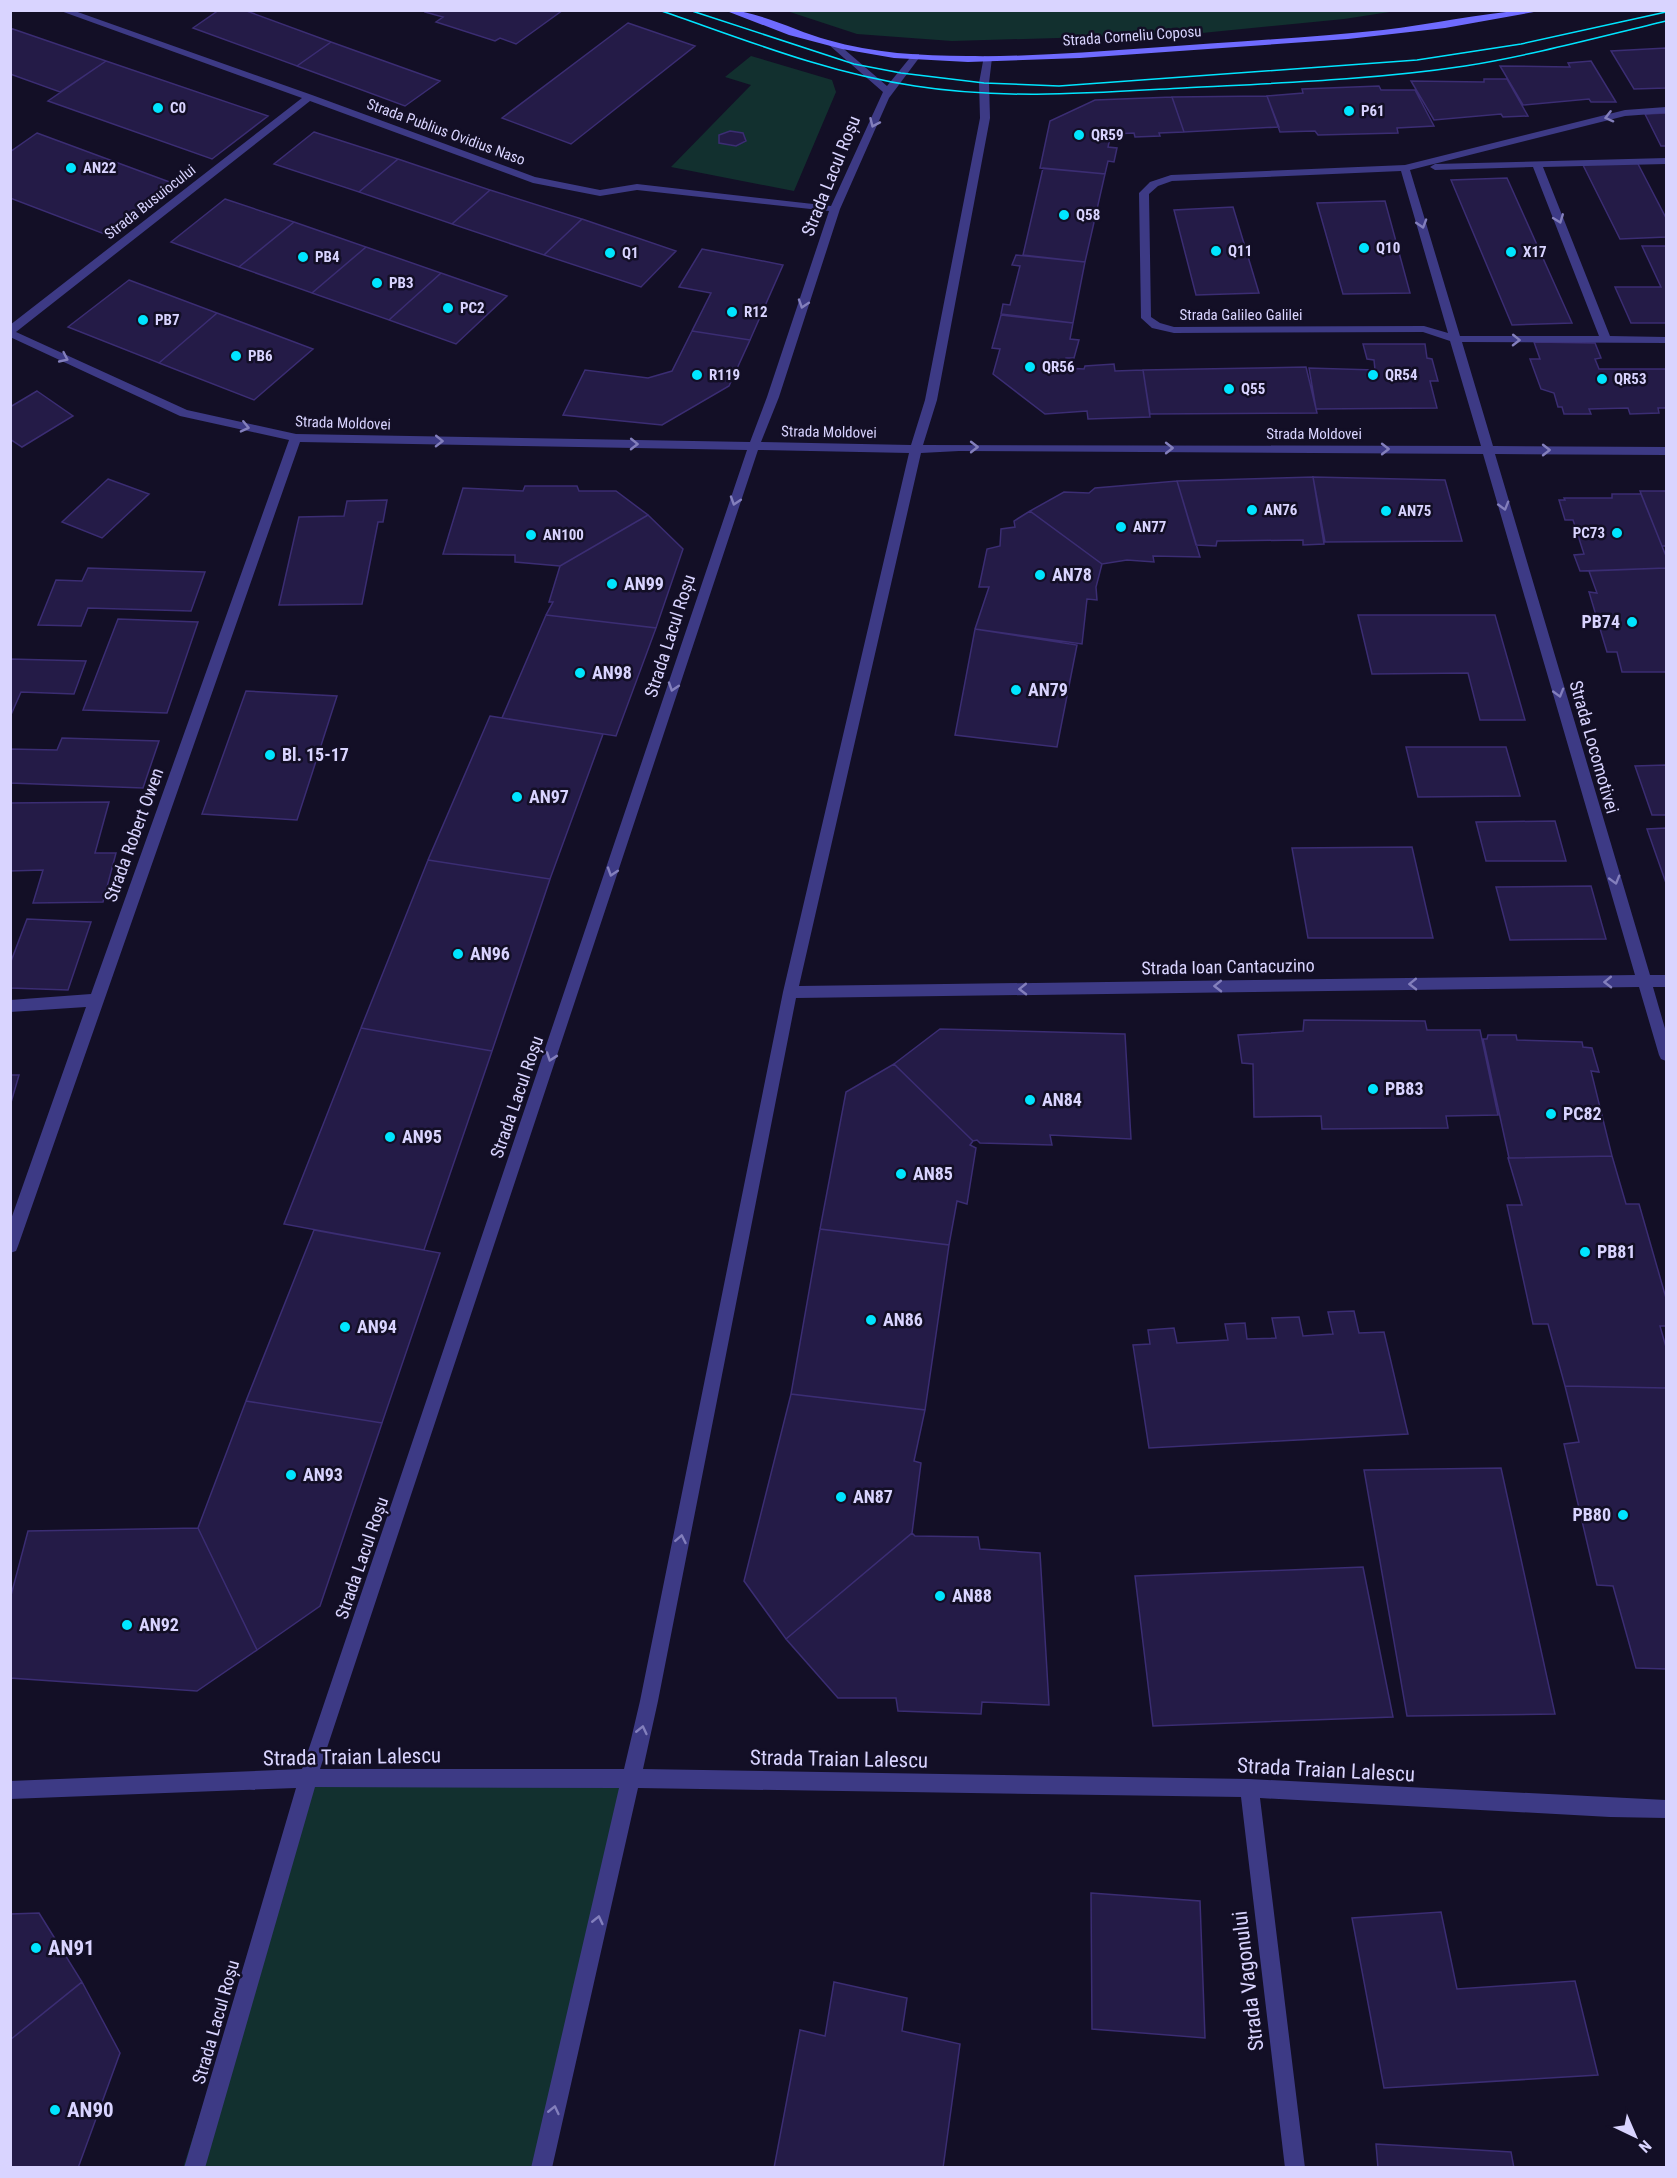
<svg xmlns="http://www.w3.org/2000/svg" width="1677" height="2178" viewBox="0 0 1677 2178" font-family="'Roboto Condensed',sans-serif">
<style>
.green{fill:#12302f}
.building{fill:#241b47;stroke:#3b2d73;stroke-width:1.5}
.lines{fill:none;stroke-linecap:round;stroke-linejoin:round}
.minor{fill:#3d3a85;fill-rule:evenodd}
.secondary{fill:#6f6bff;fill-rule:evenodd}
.tram{stroke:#00e5ff;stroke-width:1.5}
.oneway{stroke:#837fbc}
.poi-dot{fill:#00e5ff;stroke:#130f26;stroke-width:2}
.labels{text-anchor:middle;stroke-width:5;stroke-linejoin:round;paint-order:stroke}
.far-street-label{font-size:15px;fill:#d9d4ff;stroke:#130f26}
.far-poi-label{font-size:15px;font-weight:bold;fill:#d9d4ff;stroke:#130f26;text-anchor:start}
.street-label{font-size:18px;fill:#d9d4ff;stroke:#130f26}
.poi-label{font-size:18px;font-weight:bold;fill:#d9d4ff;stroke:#130f26;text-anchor:start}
.near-street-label{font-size:21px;fill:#d9d4ff;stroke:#130f26}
.near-poi-label{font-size:21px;font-weight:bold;fill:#d9d4ff;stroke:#130f26;text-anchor:start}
</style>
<rect width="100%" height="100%" fill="#130f26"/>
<path class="green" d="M787 11H1396L1344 19 1192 34 952 41 857 34Z
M751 56 832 80 836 92 794 191 671 167 751 85 725 77Z
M308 1778H630L539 2167 183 2168Z"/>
<path class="building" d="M219 10H244L331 42 297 66 193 28Z
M426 10H563L516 44 500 38 495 41 436 22 443 17 425 12Z
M628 23 695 46 571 144 502 118Z
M10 28 106 61 60 92 10 74Z
M331 42 440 81 405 106 297 66Z
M1666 48V88L1634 89 1611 51Z
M106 61 268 116 212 159 48 101Z
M1591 61 1616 102H1591L1589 99 1523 105 1500 66 1570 67 1568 63Z
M1484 79H1507L1528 116 1503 117 1501 114 1434 120 1411 81 1484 82Z
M1379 86 1381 90H1415L1434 126 1397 128 1398 133 1318 135 1315 131 1280 132 1267 96 1303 93 1302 89Z
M1267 96 1279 127 1184 132 1172 97Z
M1172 97 1184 132 1159 133 1160 136 1135 137 1134 133 1111 134 1108 147 1117 148 1114 162 1108 161 1105 174 1040 168 1050 121 1095 100Z
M1666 113V146H1661L1645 114Z
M730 131 743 133 746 141 736 146 719 143V135Z
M314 132 398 159 359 192 274 164Z
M37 133 175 184 107 235 10 198V152Z
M398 159 490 190 452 224 359 192Z
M1637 162 1666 218V237L1620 239 1582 163Z
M1043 168 1105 174 1085 262 1023 255Z
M1507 178 1572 323 1512 325 1451 180Z
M490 190 582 219 544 255 452 224Z
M225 199 294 222 239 267 171 242Z
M1385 201 1410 293 1343 294 1317 203Z
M1233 207 1259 293 1196 295 1174 210Z
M582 219 676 251 641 287 544 255Z
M294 222 366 247 312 293 239 267Z
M1642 246H1666V323H1631L1615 287H1661Z
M366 247 441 273 389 320 312 293Z
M702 249 783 265 750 340 692 331 711 293 679 287Z
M1016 255 1085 262 1073 323 1001 314 1003 304 1010 305 1020 266 1012 265Z
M441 273 507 296 456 344 389 320Z
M129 280 217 313 159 363 68 327Z
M217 313 313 349 254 400 159 363Z
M1001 315 1073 323 1070 339 1079 340 1074 358H1066L1065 368 1084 369 1085 366 1114 364 1115 371 1143 370 1150 417 1088 419 1087 411 1045 414 993 374 1000 349 992 348Z
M692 331 750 340 729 386 662 425 563 415 585 370 648 378 672 371Z
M1534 342 1595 343 1601 358 1595 359 1599 369H1666V408H1658L1659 413 1630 414 1628 408 1589 409 1591 414H1564L1562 407H1558L1554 393 1541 389 1530 359H1540Z
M1363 344H1425L1427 358 1432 359 1438 381H1430L1437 408 1316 409 1309 368 1375 370 1374 360 1367 359Z
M1306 367 1317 413 1150 414 1143 370Z
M37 391 73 416 22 447 10 439V407Z
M1313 477 1445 480 1462 541 1325 542Z
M1313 477 1324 544 1303 545V540L1217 541 1216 546 1196 545 1177 481Z
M108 479 149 494 102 538 62 522Z
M1177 481 1200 557 1153 556 1154 562 1127 560 1102 564 1030 511 1064 492 1089 493 1095 488Z
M525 486H577L579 491H616L648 515 560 566 515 562V555L443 554 463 488 523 491Z
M1640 491H1666V546H1662Z
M1612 494H1641L1666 556V568L1580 571 1574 555 1584 554 1573 520H1565L1559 500H1565L1564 498H1612Z
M387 500 383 522H378L362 604 279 605 299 517 344 516 347 501Z
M1030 511 1102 564 1096 587 1097 600 1087 599 1082 644 975 629 989 587H979L987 549 1000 546 1001 529 1015 527 1014 521Z
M648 515 683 549 656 628 546 615 553 602H549L560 566Z
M88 568 205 572 191 611 88 608 81 626 38 625 56 580 82 581Z
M1666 568V672H1622L1617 652H1607L1589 592 1597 593 1589 571Z
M546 615 656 628 616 736 502 718Z
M1358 615H1495L1525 720H1480L1468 673 1372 674Z
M118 619 198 622 167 713 83 710Z
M975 629 1077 645 1057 747 955 735Z
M10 659 86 661 74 694 21 692 10 717Z
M246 691 337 696 297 820 202 814Z
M490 716 603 734 550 879 428 860Z
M62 738 159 741 143 788 10 783V749L57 750Z
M1406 747H1506L1520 796 1418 797Z
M1666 765V815H1652L1635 766Z
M109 802 95 853H116L103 902 33 903 43 870 10 871V803Z
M1555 821 1566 861H1486L1476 822Z
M1666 828V883L1647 829Z
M1412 847 1433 938H1308L1292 848Z
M428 860 550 879 492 1051 361 1028Z
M1591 886 1606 939 1510 940 1496 887Z
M27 919 91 922 68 990 10 988V964Z
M1304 1020 1425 1021 1427 1030H1480L1498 1115 1446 1116 1448 1128 1322 1129 1321 1116 1254 1117 1253 1064 1242 1063 1238 1035 1303 1031Z
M361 1028 492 1051 424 1250 284 1224Z
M940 1029 1125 1034 1131 1139 1050 1135 1052 1145 980 1143 977 1140 973 1141 894 1064Z
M1488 1035H1516L1517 1040 1582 1042 1583 1047 1592 1048 1599 1072 1591 1071 1612 1156 1509 1158 1483 1039H1487Z
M894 1064 973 1141 970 1145 976 1148 967 1204 957 1201 949 1245 820 1229 846 1092Z
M10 1075H19L10 1106Z
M1612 1156 1626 1204H1639L1666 1298V1326H1660L1666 1347V1388L1565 1386 1548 1324H1533L1507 1205H1522L1508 1158Z
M820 1229 949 1245 925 1410 791 1394Z
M314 1230 440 1253 382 1423 246 1401Z
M1354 1311 1359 1333 1384 1332 1408 1434 1149 1448 1133 1345 1150 1344 1148 1330 1174 1328 1177 1343 1228 1340 1225 1324 1245 1323 1247 1339 1276 1338 1272 1318 1299 1317 1303 1336 1333 1334 1328 1312Z
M1565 1386 1666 1388V1669L1636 1668 1613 1586 1597 1585 1564 1444 1579 1442Z
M791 1394 925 1410 914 1461 921 1463 912 1533 786 1639 744 1581Z
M246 1401 382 1423 320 1606 257 1650 198 1528Z
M1501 1468 1555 1714 1407 1716 1364 1470Z
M198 1528 257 1650 197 1691 10 1678V1599L28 1531Z
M912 1533 915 1536 978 1537 980 1549 1040 1553 1049 1705 982 1702 981 1714 898 1711 896 1698H838L786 1639Z
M1363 1567 1393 1717 1153 1726 1135 1576Z
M1091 1893 1200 1901 1205 2038 1092 2029Z
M1441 1912 1457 1989 1575 1981 1598 2075 1384 2088 1352 1918Z
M39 1913 82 1982 10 2040V1914Z
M82 1982 120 2053 78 2168H10V2040Z
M834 1982 907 1998 902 2031 960 2044 943 2168H774L800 2030 825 2036Z
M1376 2144 1511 2152 1514 2168H1378Z"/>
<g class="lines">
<path class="minor" d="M58 10H72L312 95 535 177 600 190 637 184 831 206 883 92 829 45 837 43 887 86 913 54H919V58L889 98 840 209 779 397 761 442 911 445 925 400 980 118 979 83 984 56 992 58 989 83 990 118 937 400 923 445 1481 446 1450 341 1423 332 1174 333 1152 328 1141 318 1139 193 1150 182 1171 175 1405 165 1625 110 1666 107V113L1625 116 1410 170 1460 336H1599L1533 167 1435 170 1430 167 1435 164 1666 158V164L1543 167 1610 336 1666 337V343L1462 342 1493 446 1666 447V455L1495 454 1650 975H1666V987H1653L1666 1032V1061L1661 1059 1659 1055 1639 987 796 998 658 1701 643 1769 1249 1779 1666 1800V1818L1610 1817 1260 1798 1305 2168H1285L1241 1797 638 1788 552 2168H531L619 1788 315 1787 205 2168H184L296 1788 10 1799V1781L302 1769 747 450 300 442 18 1246 16 1251 10 1253V1222L86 1007 10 1012V1000L91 994 289 440 180 416 10 337V325L302 98ZM310 101 533 183 600 196 637 190 829 211 767 397 750 442 296 434 187 410 16 332ZM1401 171 1448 333 1424 326 1174 327 1160 323 1151 317 1149 194 1158 186 1172 181ZM758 450 909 453 783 992 640 1701 624 1769H320ZM959 451 1483 454 1635 975 799 986 921 453Z"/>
<path class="secondary" d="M724 10C757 10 795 31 828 40 873 53 921 56 967 56 1027 57 1088 52 1148 48 1227 42 1305 38 1383 30 1437 24 1491 10 1545 10L1445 28 1348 39 1080 58 968 62 894 58 842 49 789 35Z"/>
<path class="tram" d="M659 10C743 39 827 73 915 86 1004 100 1093 93 1183 88 1277 83 1372 80 1465 66 1533 55 1599 37 1666 21
M689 10 854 64 901 73 984 83 1059 86 1417 60 1521 44 1666 12"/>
</g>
<defs><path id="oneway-chevron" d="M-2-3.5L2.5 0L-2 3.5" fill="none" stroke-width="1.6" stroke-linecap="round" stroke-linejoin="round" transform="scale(1.5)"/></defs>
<g class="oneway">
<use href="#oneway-chevron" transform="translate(1609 117) rotate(166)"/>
<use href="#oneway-chevron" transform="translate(874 123) rotate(114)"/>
<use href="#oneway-chevron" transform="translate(1559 219) rotate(69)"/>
<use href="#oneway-chevron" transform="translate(1422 224) rotate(73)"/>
<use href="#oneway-chevron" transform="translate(803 304) rotate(108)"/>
<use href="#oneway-chevron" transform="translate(1516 340) rotate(1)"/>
<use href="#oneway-chevron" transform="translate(64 358) rotate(25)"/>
<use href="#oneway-chevron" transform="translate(245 427) rotate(13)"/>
<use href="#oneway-chevron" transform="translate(439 441) rotate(1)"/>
<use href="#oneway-chevron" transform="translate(634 444) rotate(1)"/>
<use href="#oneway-chevron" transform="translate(974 447)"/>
<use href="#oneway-chevron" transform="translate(1169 448)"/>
<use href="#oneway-chevron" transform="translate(1385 449)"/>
<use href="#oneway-chevron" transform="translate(1546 450)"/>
<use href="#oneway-chevron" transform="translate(735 501) rotate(108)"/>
<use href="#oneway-chevron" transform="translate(1504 506) rotate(74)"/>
<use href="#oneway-chevron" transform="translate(673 687) rotate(108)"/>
<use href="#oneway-chevron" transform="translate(1559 693) rotate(74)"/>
<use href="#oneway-chevron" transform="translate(612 872) rotate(108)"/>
<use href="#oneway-chevron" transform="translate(1615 880) rotate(74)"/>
<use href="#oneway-chevron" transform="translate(1608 982) rotate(179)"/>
<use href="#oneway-chevron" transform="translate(1413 984) rotate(179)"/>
<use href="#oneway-chevron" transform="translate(1218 986) rotate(179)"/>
<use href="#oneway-chevron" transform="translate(1023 989) rotate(179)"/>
<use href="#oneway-chevron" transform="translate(551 1057) rotate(109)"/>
<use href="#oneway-chevron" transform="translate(681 1539) rotate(-79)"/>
<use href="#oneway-chevron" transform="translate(642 1730) rotate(-77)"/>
<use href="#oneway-chevron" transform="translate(598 1920) rotate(-77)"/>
<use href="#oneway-chevron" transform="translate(554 2110) rotate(-77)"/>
</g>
<g class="poi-dot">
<circle cx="158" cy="108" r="6"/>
<circle cx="1349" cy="111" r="6"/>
<circle cx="1079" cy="135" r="6"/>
<circle cx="71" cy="168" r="6"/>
<circle cx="1064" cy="215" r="6"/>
<circle cx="1364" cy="248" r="6"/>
<circle cx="1216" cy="251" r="6"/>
<circle cx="1511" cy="252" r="6"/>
<circle cx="610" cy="253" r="6"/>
<circle cx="303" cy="257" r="6"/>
<circle cx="377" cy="283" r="6"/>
<circle cx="448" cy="308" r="6"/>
<circle cx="732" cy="312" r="6"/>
<circle cx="143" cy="320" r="6"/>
<circle cx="236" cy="356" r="6"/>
<circle cx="1030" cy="367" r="6"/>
<circle cx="697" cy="375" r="6"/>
<circle cx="1373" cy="375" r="6"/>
<circle cx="1602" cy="379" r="6"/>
<circle cx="1229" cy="389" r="6"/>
<circle cx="1252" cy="510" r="6"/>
<circle cx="1386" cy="511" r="6"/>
<circle cx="1121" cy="527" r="6"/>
<circle cx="1617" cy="533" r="6"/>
<circle cx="531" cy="535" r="6"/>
<circle cx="1040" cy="575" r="6"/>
<circle cx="612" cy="584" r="6"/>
<circle cx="1632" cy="622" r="6"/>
<circle cx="580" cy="673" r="6"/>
<circle cx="1016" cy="690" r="6"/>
<circle cx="270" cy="755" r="6"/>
<circle cx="517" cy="797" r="6"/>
<circle cx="458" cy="954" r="6"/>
<circle cx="1373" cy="1089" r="6"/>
<circle cx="1030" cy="1100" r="6"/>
<circle cx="1551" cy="1114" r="6"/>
<circle cx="390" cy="1137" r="6"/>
<circle cx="901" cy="1174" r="6"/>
<circle cx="1585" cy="1252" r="6"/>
<circle cx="871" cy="1320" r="6"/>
<circle cx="345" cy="1327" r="6"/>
<circle cx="291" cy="1475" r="6"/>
<circle cx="841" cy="1497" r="6"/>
<circle cx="1623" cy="1515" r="6"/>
<circle cx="940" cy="1596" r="6"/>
<circle cx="127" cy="1625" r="6"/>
<circle cx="36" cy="1948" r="6"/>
<circle cx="55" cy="2110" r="6"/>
</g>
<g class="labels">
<g class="far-street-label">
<text transform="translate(1132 36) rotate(-4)" y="5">Strada Corneliu Coposu</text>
<text transform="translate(446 132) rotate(20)" y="5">Strada Publius Ovidius Naso</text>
<text transform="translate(150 202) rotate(-38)" y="5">Strada Busuiocului</text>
<text x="1241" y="320">Strada Galileo Galilei</text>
<text transform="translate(343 423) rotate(2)" y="5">Strada Moldovei</text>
<text transform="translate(829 432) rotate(1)" y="5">Strada Moldovei</text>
<text x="1314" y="439">Strada Moldovei</text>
</g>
<g class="far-poi-label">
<text x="170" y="113">C0</text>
<text x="1361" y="116">P61</text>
<text x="1091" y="140">QR59</text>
<text x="83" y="173">AN22</text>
<text x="1076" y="220">Q58</text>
<text x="1376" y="253">Q10</text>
<text x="1228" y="256">Q11</text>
<text x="1523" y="257">X17</text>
<text x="622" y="258">Q1</text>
<text x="315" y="262">PB4</text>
<text x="389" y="288">PB3</text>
<text x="460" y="313">PC2</text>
<text x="744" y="317">R12</text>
<text x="155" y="325">PB7</text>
<text x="248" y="361">PB6</text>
<text x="1042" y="372">QR56</text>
<text x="709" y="380">R119</text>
<text x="1385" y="380">QR54</text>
<text x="1614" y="384">QR53</text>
<text x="1241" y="394">Q55</text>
<text x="1264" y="515">AN76</text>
<text x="1398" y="516">AN75</text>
<text x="1133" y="532">AN77</text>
<text x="1605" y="538" text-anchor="end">PC73</text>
<text x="543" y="540">AN100</text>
</g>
<g class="street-label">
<text transform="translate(831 176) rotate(-68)" y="6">Strada Lacul Roșu</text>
<text transform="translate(670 636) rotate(-72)" y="6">Strada Lacul Roșu</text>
<text transform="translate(1594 747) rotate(74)" y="6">Strada Locomotivei</text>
<text transform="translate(134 835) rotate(-70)" y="6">Strada Robert Owen</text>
<text transform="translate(1228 967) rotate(-1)" y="6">Strada Ioan Cantacuzino</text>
<text transform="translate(517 1097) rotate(-71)" y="6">Strada Lacul Roșu</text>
<text transform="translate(362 1558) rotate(-71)" y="6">Strada Lacul Roșu</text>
<text transform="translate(216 2022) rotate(-74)" y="6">Strada Lacul Roșu</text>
</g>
<g class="poi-label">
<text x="1052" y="581">AN78</text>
<text x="624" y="590">AN99</text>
<text x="1620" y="628" text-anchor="end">PB74</text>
<text x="592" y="679">AN98</text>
<text x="1028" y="696">AN79</text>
<text x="282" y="761">Bl. 15-17</text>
<text x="529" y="803">AN97</text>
<text x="470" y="960">AN96</text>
<text x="1385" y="1095">PB83</text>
<text x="1042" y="1106">AN84</text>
<text x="1563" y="1120">PC82</text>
<text x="402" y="1143">AN95</text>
<text x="913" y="1180">AN85</text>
<text x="1597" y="1258">PB81</text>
<text x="883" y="1326">AN86</text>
<text x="357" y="1333">AN94</text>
<text x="303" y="1481">AN93</text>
<text x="853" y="1503">AN87</text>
<text x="1611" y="1521" text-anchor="end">PB80</text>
<text x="952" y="1602">AN88</text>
<text x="139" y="1631">AN92</text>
</g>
<g class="near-street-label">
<text transform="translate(352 1757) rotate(-1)" y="7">Strada Traian Lalescu</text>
<text transform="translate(839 1759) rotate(1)" y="7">Strada Traian Lalescu</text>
<text transform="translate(1326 1770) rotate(3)" y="7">Strada Traian Lalescu</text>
<text transform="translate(1248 1981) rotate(-97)" y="7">Strada Vagonului</text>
</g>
<g class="near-poi-label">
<text x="48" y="1955">AN91</text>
<text x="67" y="2117">AN90</text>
</g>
</g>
<rect width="1677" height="2178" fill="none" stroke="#d9d4ff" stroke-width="24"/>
<g transform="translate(1635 2136) rotate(136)" stroke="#130f26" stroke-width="4.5" paint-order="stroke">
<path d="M0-4.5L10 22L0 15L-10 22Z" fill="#d9d4ff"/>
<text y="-9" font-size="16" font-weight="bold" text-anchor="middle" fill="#d9d4ff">N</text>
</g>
</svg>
